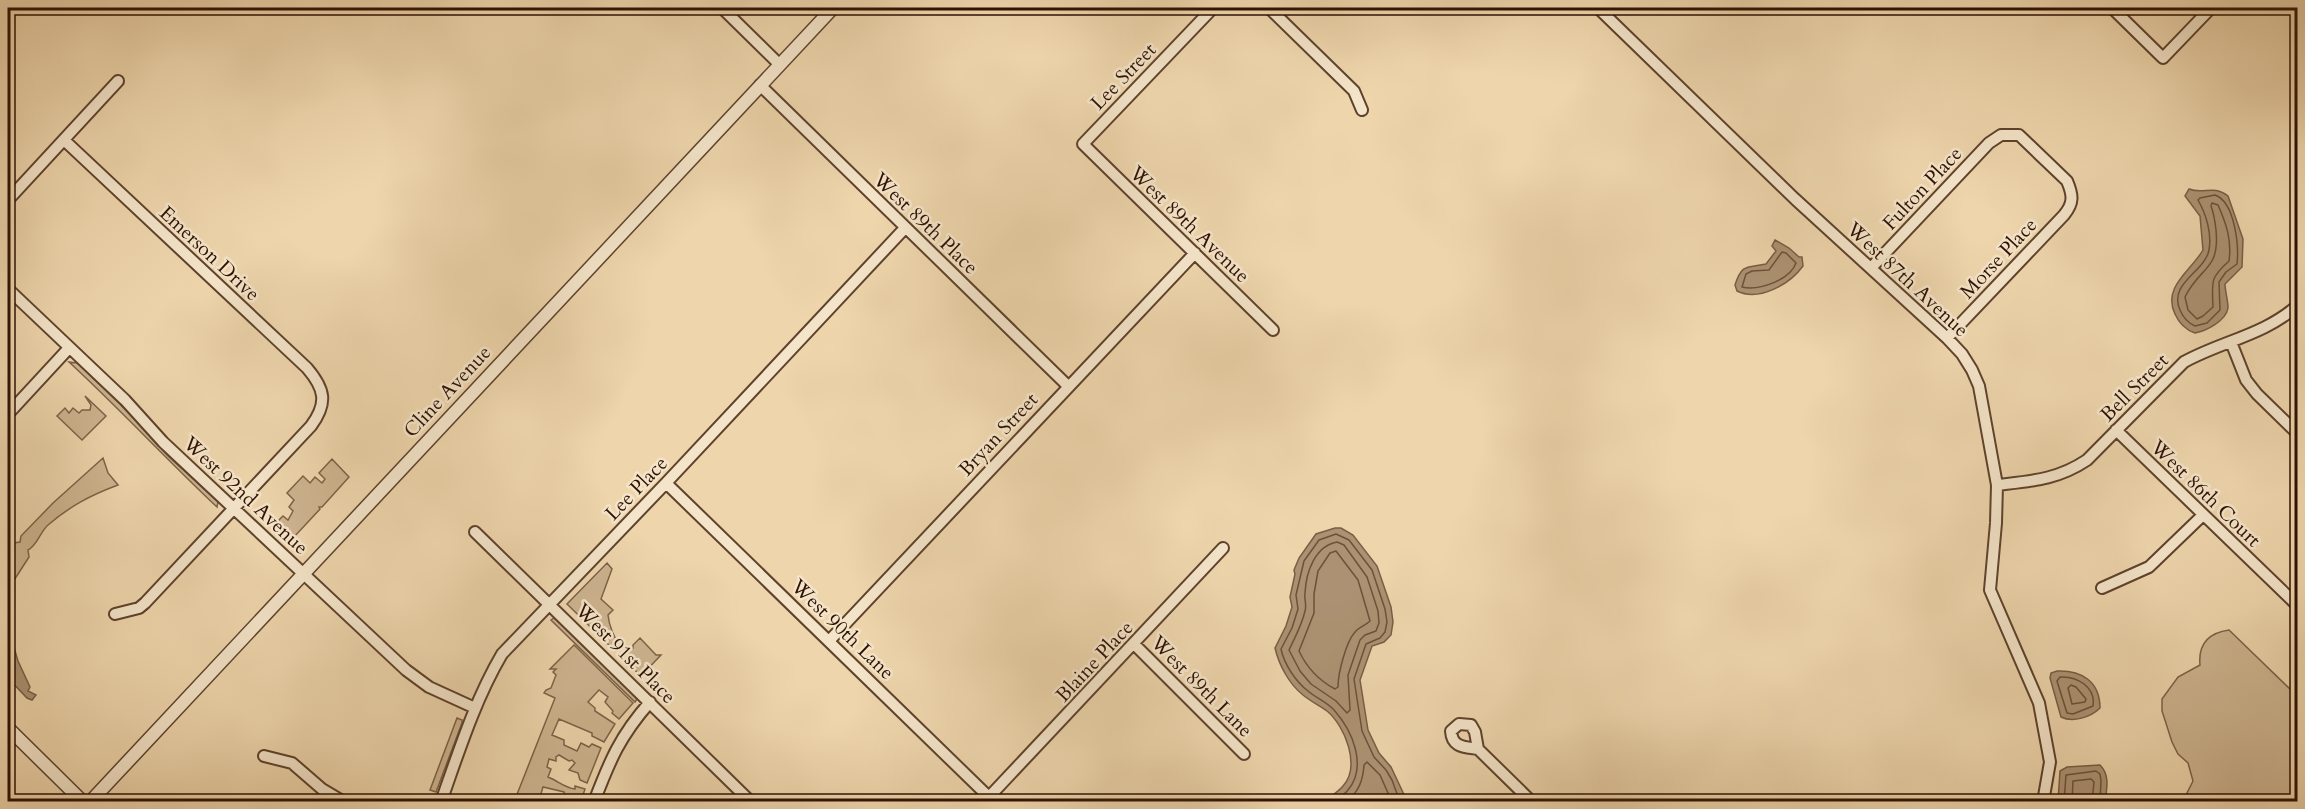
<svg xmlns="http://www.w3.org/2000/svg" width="2305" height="809" viewBox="0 0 2305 809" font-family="Cardo,serif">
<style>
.green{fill:#cdb48f;stroke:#7d6248;stroke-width:1.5}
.water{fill:#ac9272;stroke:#795e45;stroke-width:1.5}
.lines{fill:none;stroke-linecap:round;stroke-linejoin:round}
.shore{stroke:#6c523a;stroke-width:1.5}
.minor-casing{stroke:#5d422c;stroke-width:14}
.tertiary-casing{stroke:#5d422c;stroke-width:15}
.minor{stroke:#f4e4c9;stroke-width:10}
.tertiary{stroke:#f4e4c9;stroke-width:12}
.labels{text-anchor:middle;stroke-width:5;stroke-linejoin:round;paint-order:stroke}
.street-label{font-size:20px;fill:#2d1102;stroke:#f4e4c9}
</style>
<rect width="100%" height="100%" fill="#eed5ac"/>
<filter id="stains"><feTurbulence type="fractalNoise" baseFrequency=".00333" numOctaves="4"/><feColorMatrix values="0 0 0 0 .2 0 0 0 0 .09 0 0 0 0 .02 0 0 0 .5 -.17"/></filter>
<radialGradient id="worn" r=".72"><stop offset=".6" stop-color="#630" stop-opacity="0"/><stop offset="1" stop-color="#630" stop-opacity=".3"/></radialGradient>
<path class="green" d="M69 362 77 363 125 409 168 456 218 502 217 507C167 460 120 409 69 362Z
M85 396 106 416 82 440 57 416 65 408 69 413 73 408 79 413 82 410H90L91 405Z
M103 458 108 473 118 485C91 495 70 506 48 525 40 532 37 546 28 550L29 557 9 588 8 585V548L13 543 20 542 21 536 53 503Z
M332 459 349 477 322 507H319L320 509 294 537 277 522 283 516 288 520 293 511 289 507 294 500 287 493 303 476 310 483 315 477 322 483 325 479 319 473Z
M607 563 612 569 601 599 613 610 608 615C609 625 614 638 620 646L615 651 567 604Z
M554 618 635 695 637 699 635 702 551 620Z
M2229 630 2291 690 2297 707V801H2191L2187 793 2193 781 2188 763 2178 754 2172 742 2162 711V699L2178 677 2200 665C2198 644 2208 633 2229 630Z
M640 638 656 655H661L641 676 620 656 628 648H633V645Z
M574 645 633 703 619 719 612 713 613 711 605 702 608 697 599 690 588 702 595 708V711L615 724 604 742 592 736V733L559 719 552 735 564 740V745L577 751 581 743 589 747 592 744 601 748 587 783 580 780 578 773 569 770 575 763 572 760 569 761 559 755 556 757V761L549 759 547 767 551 769 548 777C558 781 565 788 575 789V786L585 789 581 801H565L563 798 565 795 564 792 543 787 540 797 544 799 543 801 514 802 555 698 544 693 546 690 551 688 556 675 553 672 556 669H550Z
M457 718 462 720V723L436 792 430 790Z"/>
<path class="water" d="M2189 189C2204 195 2213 184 2228 196L2243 239 2242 267 2225 284C2225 291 2228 300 2228 308 2226 321 2206 331 2195 333 2186 330 2179 323 2175 314 2162 287 2191 271 2203 250L2200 216 2185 196Z
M1775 240 1789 248 1799 257H1802L1803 266C1790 284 1759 302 1737 291L1735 285C1742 263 1747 268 1766 264L1776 251 1772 246Z
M1335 528H1341L1353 535 1377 566 1391 607 1393 622 1391 635 1384 642 1372 646 1360 680 1368 730 1379 753 1391 767 1407 801H1325C1331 796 1338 792 1343 786 1361 766 1345 726 1327 711 1319 705 1310 701 1303 695 1289 684 1279 665 1275 648L1286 626 1292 607 1290 597 1295 574 1294 570 1299 558 1316 534Z
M8 627 18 661 30 687 28 691 36 695 32 700 27 698 8 678Z
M2057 671C2081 670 2100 681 2100 708 2091 717 2073 723 2061 717L2050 678 2051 673Z
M2100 765C2110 775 2107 788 2105 801H2058L2060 771 2067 767Z"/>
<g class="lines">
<path class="shore" d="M2215 195C2235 202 2239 246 2237 264L2226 272 2219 282 2220 310 2207 323 2195 326C2188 323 2183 317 2180 310 2168 283 2205 272 2209 250 2212 233 2206 214 2198 200L2200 198Z
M2212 203 2218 205C2226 223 2232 240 2229 261 2210 278 2212 281 2213 307L2203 316 2197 319 2188 310 2185 297C2200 266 2220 271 2216 230 2215 221 2214 214 2211 206Z
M1782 252 1786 253 1796 263C1790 280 1759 291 1742 287L1746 274 1752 271 1769 270Z
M1337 542 1344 545 1367 577 1378 611 1379 623 1376 631 1365 635 1360 640 1348 675 1350 710 1347 713 1336 701 1311 684 1300 671 1289 650C1295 637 1302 625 1305 611 1307 605 1304 599 1305 593 1306 572 1315 546 1337 542Z
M1336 551 1358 580 1370 621C1366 625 1359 627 1355 632 1346 642 1338 673 1338 687L1335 689C1318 680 1307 668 1299 651L1314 613V594L1318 571 1330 553Z
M2060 677C2077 676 2096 687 2093 706L2073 714 2067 713 2057 681Z
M2071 685 2076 687 2086 699 2085 702 2072 704 2068 688Z
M1334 802C1339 798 1345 794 1348 790 1368 766 1352 730 1334 710 1327 702 1316 698 1308 691 1296 682 1284 664 1281 649L1292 628 1298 609 1296 595 1304 561 1319 540 1336 534 1349 540 1372 570 1385 609 1387 622 1385 632 1380 638 1366 644 1354 679 1362 731 1374 757 1386 770 1392 780 1400 802
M1346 802C1359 792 1363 780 1364 765L1367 762 1380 775 1392 802
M2064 802 2066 775 2096 771 2100 774 2101 781 2100 802
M2072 802 2073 781 2091 779 2094 782 2092 802"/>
<defs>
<path id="minor" d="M722 8 779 64
M1213 8 1083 144 1273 330
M1269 8 1354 91 1362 110
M1598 8 1795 199 1947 338 1962 354 1972 370 1979 386 1997 485 1996 523 1990 590 2039 703 2050 762 2043 802
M2112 8 2163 58 2211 8
M760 85 1068 386
M64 140 307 368C325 389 328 403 311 426L145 603 139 608 115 614
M8 200 118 81
M1871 268 1989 143 2001 135H2019L2067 181C2073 195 2074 203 2064 215L1947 338
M8 289 125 400 163 442 406 670 429 687 475 708
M2231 342 2246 380 2257 394 2298 434
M8 414 69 348
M2116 430 2298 606
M666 483 994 802
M1997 485C2031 481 2057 480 2087 460L2184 362C2222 341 2265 335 2298 305
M475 532 751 802
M2102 588 2149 567 2203 515
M829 641 1195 253
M1134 644 1244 754
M1478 749C1465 747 1452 748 1451 731L1459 724 1471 725 1475 732 1478 749 1532 802
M264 756 292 763 322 789 344 802
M989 797 1223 548
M441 802C459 751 475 700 502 654L666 483 905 228
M594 802C610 760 620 736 650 702"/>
<path id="tertiary" d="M8 728 83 802
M90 802 833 8"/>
</defs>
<use href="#minor" class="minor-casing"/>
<use href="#tertiary" class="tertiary-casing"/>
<use href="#minor" class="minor"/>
<use href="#tertiary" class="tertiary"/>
</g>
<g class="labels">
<g class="street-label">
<text transform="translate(1123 76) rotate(-46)" y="7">Lee Street</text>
<text transform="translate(1922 188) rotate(-47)" y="7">Fulton Place</text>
<text transform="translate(926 223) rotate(44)" y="7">West 89th Place</text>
<text transform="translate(1190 224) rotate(44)" y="7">West 89th Avenue</text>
<text transform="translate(210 253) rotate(43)" y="7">Emerson Drive</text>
<text transform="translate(1998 258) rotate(-47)" y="7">Morse Place</text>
<text transform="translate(1908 279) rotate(43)" y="7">West 87th Avenue</text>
<text transform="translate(2134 387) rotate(-45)" y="7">Bell Street</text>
<text transform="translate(447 391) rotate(-47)" y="7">Cline Avenue</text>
<text transform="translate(998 434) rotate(-47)" y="7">Bryan Street</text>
<text transform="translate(636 488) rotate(-46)" y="7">Lee Place</text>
<text transform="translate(2206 493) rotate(44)" y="7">West 86th Court</text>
<text transform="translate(246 495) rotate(43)" y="7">West 92nd Avenue</text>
<text transform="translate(843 629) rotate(44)" y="7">West 90th Lane</text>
<text transform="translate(626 653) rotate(45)" y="7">West 91st Place</text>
<text transform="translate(1094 661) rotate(-47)" y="7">Blaine Place</text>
<text transform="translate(1202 686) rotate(45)" y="7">West 89th Lane</text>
</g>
</g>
<rect width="2305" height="809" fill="none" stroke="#eed5ac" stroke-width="30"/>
<rect x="9" y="9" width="2287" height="791" fill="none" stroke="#2d1102" stroke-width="3"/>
<rect x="15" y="15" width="2275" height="779" fill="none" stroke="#2d1102" stroke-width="1.5"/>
<rect width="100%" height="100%" filter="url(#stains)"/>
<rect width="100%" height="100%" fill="url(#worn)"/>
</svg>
